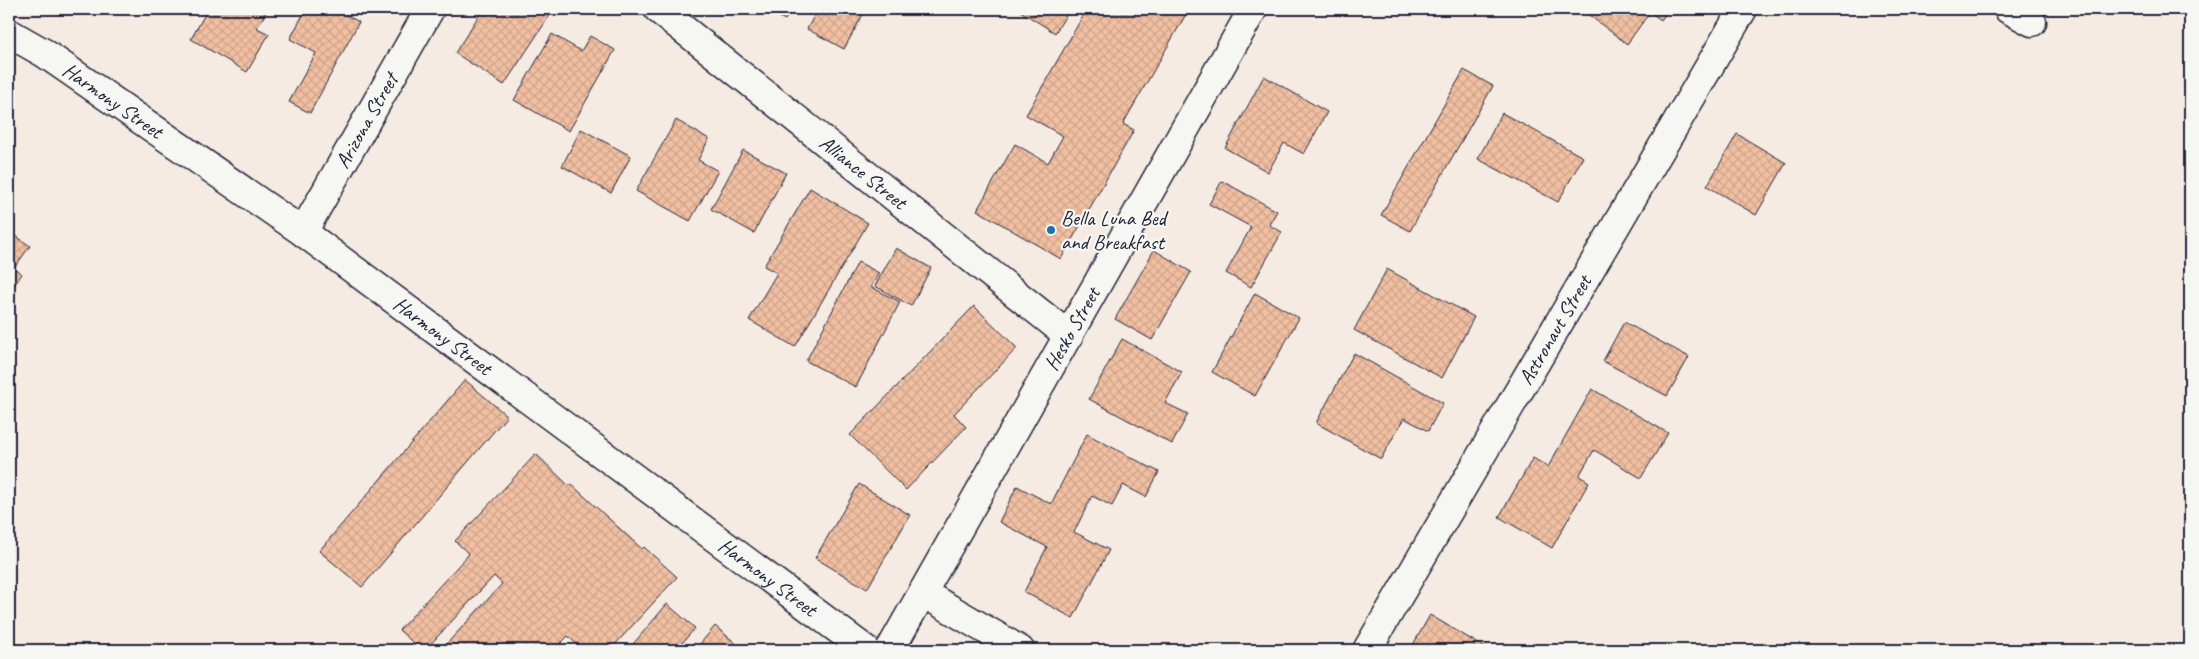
<svg xmlns="http://www.w3.org/2000/svg" width="2199" height="659" viewBox="0 0 2199 659" font-family="Caveat,sans-serif">
<style>
.building{fill:url(#building-cross-hatch);stroke:#22223b}
.lines{fill:none;stroke-linecap:round;stroke-linejoin:round}
.minor-casing{stroke:#22223b;stroke-width:31}
.minor{stroke:#f6f6f2;stroke-width:28}
.poi-dot{fill:#1f6fb2;stroke:#f6f6f2;stroke-width:2}
.labels{text-anchor:middle;stroke-width:4.5;stroke-linejoin:round;paint-order:stroke}
.street-label{font-size:21px;fill:#22223b;stroke:#f6f6f2}
.poi-label{font-size:21px;fill:#22223b;stroke:#f6f6f2;text-anchor:start}
</style>
<defs>
<pattern id="building-cross-hatch" width="8" height="8" patternUnits="userSpaceOnUse" patternTransform="scale(1.25)"><rect width="8" height="8" fill="#f1bfa1"/><path d="M0 0l8 8M0 8l8-8" fill="none" stroke="#cea48c"/></pattern>
</defs>
<rect width="100%" height="100%" fill="#f5ebe2"/>
<filter id="ink" filterUnits="userSpaceOnUse"><feTurbulence type="fractalNoise" baseFrequency=".02" numOctaves="2"/><feDisplacementMap in="SourceGraphic" scale="10" xChannelSelector="R" yChannelSelector="G"/><feConvolveMatrix kernelMatrix="1 2 1 2 8 2 1 2 1" color-interpolation-filters="sRGB"/></filter>
<g filter="url(#ink)">
<path class="building" d="M208 9H268L257 28 269 34 247 72 191 39Z
M306 9H335L359 22 310 113 289 102 316 53 290 39Z
M483 9H554L504 85 455 53Z
M764 9H792L785 20Z
M818 9H866L844 49 807 29Z
M1017 9H1070L1055 33Z
M1087 9H1189L1123 124 1134 130 1061 259 977 210 1015 144 1048 163 1063 136 1026 115Z
M1581 9H1669L1661 20 1650 12 1627 44Z
M552 34 581 51 590 36 615 50 569 131 514 100Z
M1464 70 1493 86 1410 231 1381 215Z
M1264 76 1327 112 1304 154 1284 143 1268 172 1225 148Z
M1502 113 1583 157 1558 202 1478 159Z
M676 120 709 139 698 160 718 171 690 221 636 191Z
M581 129 631 156 611 193 562 166Z
M1737 134 1786 163 1756 215 1707 186Z
M743 150 786 173 754 233 711 209Z
M1222 181 1277 211 1269 225 1282 232 1251 287 1226 273 1251 227 1209 204Z
M810 188 868 223 795 347 749 320 777 273 764 266Z
M9 231 30 246 14 268 22 274 9 293Z
M896 248 931 268 911 306 875 286Z
M1154 250 1191 272 1152 340 1115 319Z
M858 262 879 273 871 287 900 302 856 387 806 361Z
M1387 269 1474 317 1442 378 1354 330Z
M1255 293 1299 318 1255 396 1212 372Z
M974 306 1017 348 954 414 966 427 906 490 850 435Z
M1624 322 1689 357 1667 396 1603 361Z
M1122 339 1182 372 1165 403 1188 414 1172 444 1089 399Z
M1354 353 1443 403 1428 431 1404 418 1381 459 1316 423Z
M465 380 507 416 362 587 319 551Z
M1592 389 1668 433 1641 478 1594 450 1579 476 1589 482 1552 548 1499 517 1533 458 1548 467Z
M1087 434 1159 472 1146 497 1123 485 1112 506 1092 496 1074 532 1109 550 1073 618 1024 592 1047 547 999 522 1017 486 1051 504Z
M536 454 569 486 571 484 642 549 644 547 677 577 610 650H583L568 636 554 650H441L502 584 494 576 425 650H421L399 630 469 554 455 541Z
M859 484 910 515 867 589 815 558Z
M667 604 695 628 676 650H628Z
M1430 615 1489 650H1410Z
M715 626 739 646 736 650H695Z
M751 645 762 650H748Z"/>
<g class="lines">
<defs>
<g id="minor">
<path id="s1" d="M658 9 1069 336"/>
<path d="M2008 9 2032 22"/>
<path id="s2" d="M9 33 44 53 303 232 866 650"/>
<path id="s3" d="M303 232 430 9"/>
<path d="M923 593 1020 650"/>
<path id="s4" d="M890 650 1253 9"/>
<path id="s5" d="M1367 650 1743 9"/>
</g>
</defs>
<use href="#minor" class="minor-casing"/>
<use href="#minor" class="minor"/>
</g>
</g>
<circle class="poi-dot" cx="1051" cy="230" r="5"/>
<g class="labels">
<g class="street-label">
<text dy="7" stroke="none"><textPath href="#s2" startOffset="124">Harmony Street</textPath></text>
<text dy="7" stroke="none"><textPath href="#s3" startOffset="128">Arizona Street</textPath></text>
<text dy="7" stroke="none"><textPath href="#s1" startOffset="262">Alliance Street</textPath></text>
<text dy="7" stroke="none"><textPath href="#s4" startOffset="369">Hesko Street</textPath></text>
<text dy="7" stroke="none"><textPath href="#s5" startOffset="371">Astronaut Street</textPath></text>
<text dy="7" stroke="none"><textPath href="#s2" startOffset="529">Harmony Street</textPath></text>
<text dy="7" stroke="none"><textPath href="#s2" startOffset="934">Harmony Street</textPath></text>
</g>
<g class="poi-label">
<text x="1061" y="225">Bella Luna Bed<tspan x="1061" dy="24">and Breakfast</tspan></text>
</g>
</g>
<rect width="2199" height="659" fill="none" stroke="#f6f6f2" stroke-width="30"/>
<rect x="15" y="15" width="2169" height="629" fill="none" stroke="#22223b" stroke-width="2" filter="url(#ink)"/>
</svg>
